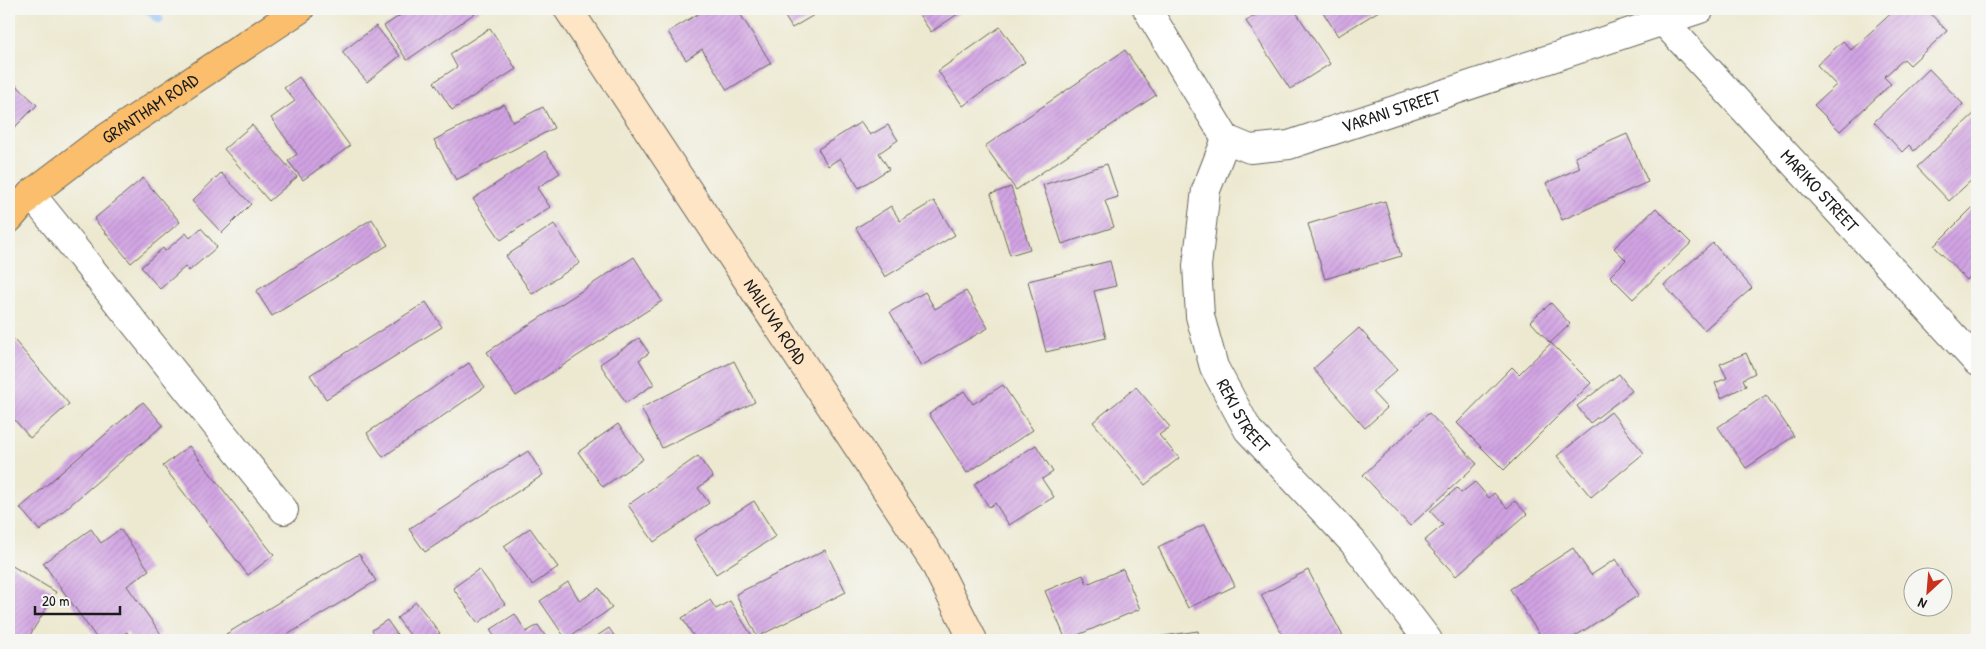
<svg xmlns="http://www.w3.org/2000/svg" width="1986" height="649" viewBox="0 0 1986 649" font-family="'Patrick Hand',sans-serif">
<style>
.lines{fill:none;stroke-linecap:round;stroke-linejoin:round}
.stream{stroke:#86baf4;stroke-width:9}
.building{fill:url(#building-hatch)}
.minor-casing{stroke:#65645b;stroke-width:30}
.secondary-casing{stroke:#65645b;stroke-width:30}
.primary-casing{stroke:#65645b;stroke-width:30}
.minor{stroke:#fff;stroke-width:28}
.secondary{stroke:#fde5c5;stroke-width:28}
.primary{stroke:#fabe6d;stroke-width:28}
.labels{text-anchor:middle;stroke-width:4;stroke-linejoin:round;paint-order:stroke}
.street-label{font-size:18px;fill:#1c1c1c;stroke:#f6f6f2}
</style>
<defs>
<pattern id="building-hatch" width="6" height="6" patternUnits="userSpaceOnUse" patternTransform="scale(1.25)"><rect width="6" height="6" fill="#d1a3e3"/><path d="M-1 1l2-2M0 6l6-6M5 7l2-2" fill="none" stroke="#b38cc2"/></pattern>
</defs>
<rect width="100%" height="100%" fill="#f6f6f2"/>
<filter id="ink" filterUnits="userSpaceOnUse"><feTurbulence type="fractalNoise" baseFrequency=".02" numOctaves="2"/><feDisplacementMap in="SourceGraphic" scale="10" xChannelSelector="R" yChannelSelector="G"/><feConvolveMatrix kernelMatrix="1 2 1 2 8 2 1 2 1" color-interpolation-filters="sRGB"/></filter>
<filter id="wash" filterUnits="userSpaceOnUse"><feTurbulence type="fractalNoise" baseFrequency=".0096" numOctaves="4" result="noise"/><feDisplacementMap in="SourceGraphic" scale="20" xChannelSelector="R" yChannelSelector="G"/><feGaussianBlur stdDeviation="1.12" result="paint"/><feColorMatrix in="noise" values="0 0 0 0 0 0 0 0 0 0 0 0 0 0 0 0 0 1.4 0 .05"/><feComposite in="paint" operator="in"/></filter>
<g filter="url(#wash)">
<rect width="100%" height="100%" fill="#ede9d1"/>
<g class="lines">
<path class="stream" d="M148 9 159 19"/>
</g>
<g id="blocks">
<path class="building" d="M410 9H481L407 60 384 26Z
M706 9H737L771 63 727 90 702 49 686 60 668 32Z
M780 9H824L792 28Z
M915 9H965L931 32Z
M1265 9H1294L1330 64 1290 89 1246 21Z
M1321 9H1382L1338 36Z
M1896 9 1901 14 1907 9H1926L1947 31 1910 65 1904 59 1884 77 1891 84 1840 131 1814 105 1836 85 1817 65 1843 41 1851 50Z
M376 26 400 56 367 82 342 52Z
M1000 27 1025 62 963 106 938 71Z
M490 28 516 69 452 110 434 82 457 67 450 54Z
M1125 50 1156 95 1016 190 985 146Z
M1929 69 1963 104 1914 151 1909 145 1902 152 1874 122Z
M299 77 350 146 303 180 288 161 297 154 271 118 295 101 284 88Z
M13 82 37 105 9 133V85Z
M504 104 513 122 543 107 554 128 456 180 434 140Z
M1977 111V175L1949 201 1917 167Z
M861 122 870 135 888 125 898 140 879 153 889 169 859 188 840 158 828 166 818 149Z
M252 125 297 177 269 201 224 149Z
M1627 134 1648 182 1562 220 1546 183 1580 168 1575 157Z
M545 151 560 173 537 188 550 207 501 240 473 199Z
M1107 164 1118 197 1105 201 1114 227 1062 244 1043 185Z
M221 173 251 204 222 233 192 201Z
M143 178 180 222 131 263 94 219Z
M1011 187 1030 249 1010 255 991 194Z
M934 201 955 235 885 277 856 228 891 206 900 221Z
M1385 201 1401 256 1325 279 1308 224Z
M1977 203V269L1967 280 1934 246Z
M1656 208 1691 243 1633 299 1610 276 1626 260 1614 248Z
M372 219 388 245 272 316 256 291Z
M554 224 580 263 532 294 506 256Z
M201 228 217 247 189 271 185 267 160 289 141 267 163 248 165 251 186 233 190 238Z
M1713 243 1752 288 1704 330 1664 285Z
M634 257 662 301 516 396 487 352Z
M1110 261 1116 286 1094 291 1106 338 1046 352 1028 281Z
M966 291 988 328 921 366 890 312 925 292 935 309Z
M426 302 442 327 326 399 310 375Z
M1551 303 1570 324 1550 343 1530 321Z
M1359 328 1397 370 1372 392 1387 408 1365 428 1313 369Z
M9 334 69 404 30 438 9 413Z
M639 338 649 353 639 360 654 384 626 403 600 364Z
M1551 343 1591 383 1504 470 1457 423 1512 367 1519 374Z
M1746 353 1755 373 1743 379 1746 386 1721 398 1715 383 1727 378 1720 364Z
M734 361 755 402 662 448 641 408Z
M469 363 485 387 383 457 367 433Z
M1619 374 1632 391 1590 423 1577 406Z
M1003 385 1033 430 967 473 929 414 964 391 973 404Z
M1136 387 1170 427 1159 435 1179 458 1145 485 1093 422Z
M1766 395 1794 436 1746 468 1718 427Z
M143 402 163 425 40 531 20 508Z
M1611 412 1644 453 1591 497 1557 456Z
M1429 413 1477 464 1410 526 1363 475Z
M618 424 643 459 603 487 578 452Z
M1036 445 1053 472 1042 479 1054 497 1009 525 995 503 989 507 974 484Z
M189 446 274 555 248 575 163 466Z
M528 451 543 475 425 552 409 529Z
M698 456 713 477 698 488 709 503 654 542 628 505Z
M1475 482 1489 498 1494 493 1507 508 1515 501 1527 514 1456 576 1424 541 1443 525 1430 511 1457 488 1461 493Z
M754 501 776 536 716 574 694 539Z
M1205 524 1235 586 1188 608 1158 547Z
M530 528 558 567 532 585 504 546Z
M91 529 101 543 120 529 149 570 127 586 161 634 151 640H132L127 632 115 640H98L43 563Z
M1573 548 1591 575 1616 559 1639 595 1569 640H1543L1510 589Z
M825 550 846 592 757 637 736 594Z
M359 554 376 581 279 640H229L226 634Z
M9 564 56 592 27 640H9Z
M479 569 505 604 478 623 453 588Z
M1123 569 1140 609 1066 640 1045 591 1083 575 1087 584Z
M1308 570 1345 640H1285L1261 595Z
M568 582 580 601 599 588 612 608 566 639 540 601Z
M710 600 716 609 730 601 754 639 696 640 682 618Z
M416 602 440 633 430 640H414L397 618Z
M515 614 526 632 538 625 548 640H497L490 630Z
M387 620 401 640H378L372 630Z
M609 628 617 640H591Z
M1198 631 1199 640H1143V639Z"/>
</g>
</g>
<g filter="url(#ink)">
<use href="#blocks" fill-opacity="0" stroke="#65645b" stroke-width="1"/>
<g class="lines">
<defs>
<g id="minor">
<path id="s1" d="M1147 9 1226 139 1250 149 1289 145 1700 9"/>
<path id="s2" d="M1663 21 1977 362"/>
<path id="s3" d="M1226 139 1206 190 1197 266 1200 316 1214 367 1248 430 1353 542 1428 640"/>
<path d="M31 194 284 510"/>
</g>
<g id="secondary">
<path id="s4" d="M568 9 934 562 973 640"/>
</g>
<g id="primary">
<path id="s5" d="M9 219 31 194 94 146 300 9"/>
</g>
</defs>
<use href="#minor" class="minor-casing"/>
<use href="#secondary" class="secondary-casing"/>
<use href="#primary" class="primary-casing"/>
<use href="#minor" class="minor"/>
<use href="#secondary" class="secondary"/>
<use href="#primary" class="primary"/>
</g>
</g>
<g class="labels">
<g class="street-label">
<text dy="6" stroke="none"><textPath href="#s5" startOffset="180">GRANTHAM ROAD</textPath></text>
<text dy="6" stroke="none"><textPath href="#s1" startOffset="325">VARANI STREET</textPath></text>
<text dy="6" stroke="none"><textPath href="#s2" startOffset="231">MARIKO STREET</textPath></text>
<text dy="6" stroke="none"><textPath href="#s4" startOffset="375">NAILUVA ROAD</textPath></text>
<text dy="6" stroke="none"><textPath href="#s3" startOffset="291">REKI STREET</textPath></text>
</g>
</g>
<rect width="1986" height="649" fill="none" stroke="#f6f6f2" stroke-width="30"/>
<g transform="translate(1928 592) rotate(206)"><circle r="24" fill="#f6f6f2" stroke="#9f9f9c"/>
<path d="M0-4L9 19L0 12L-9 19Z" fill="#c8321e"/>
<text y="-8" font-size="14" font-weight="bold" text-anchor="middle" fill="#1c1c1c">N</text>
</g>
<path d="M35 606v8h85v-8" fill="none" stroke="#1c1c1c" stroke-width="2.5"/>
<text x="42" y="606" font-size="15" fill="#1c1c1c" stroke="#f6f6f2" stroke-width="4" paint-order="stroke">20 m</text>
</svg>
